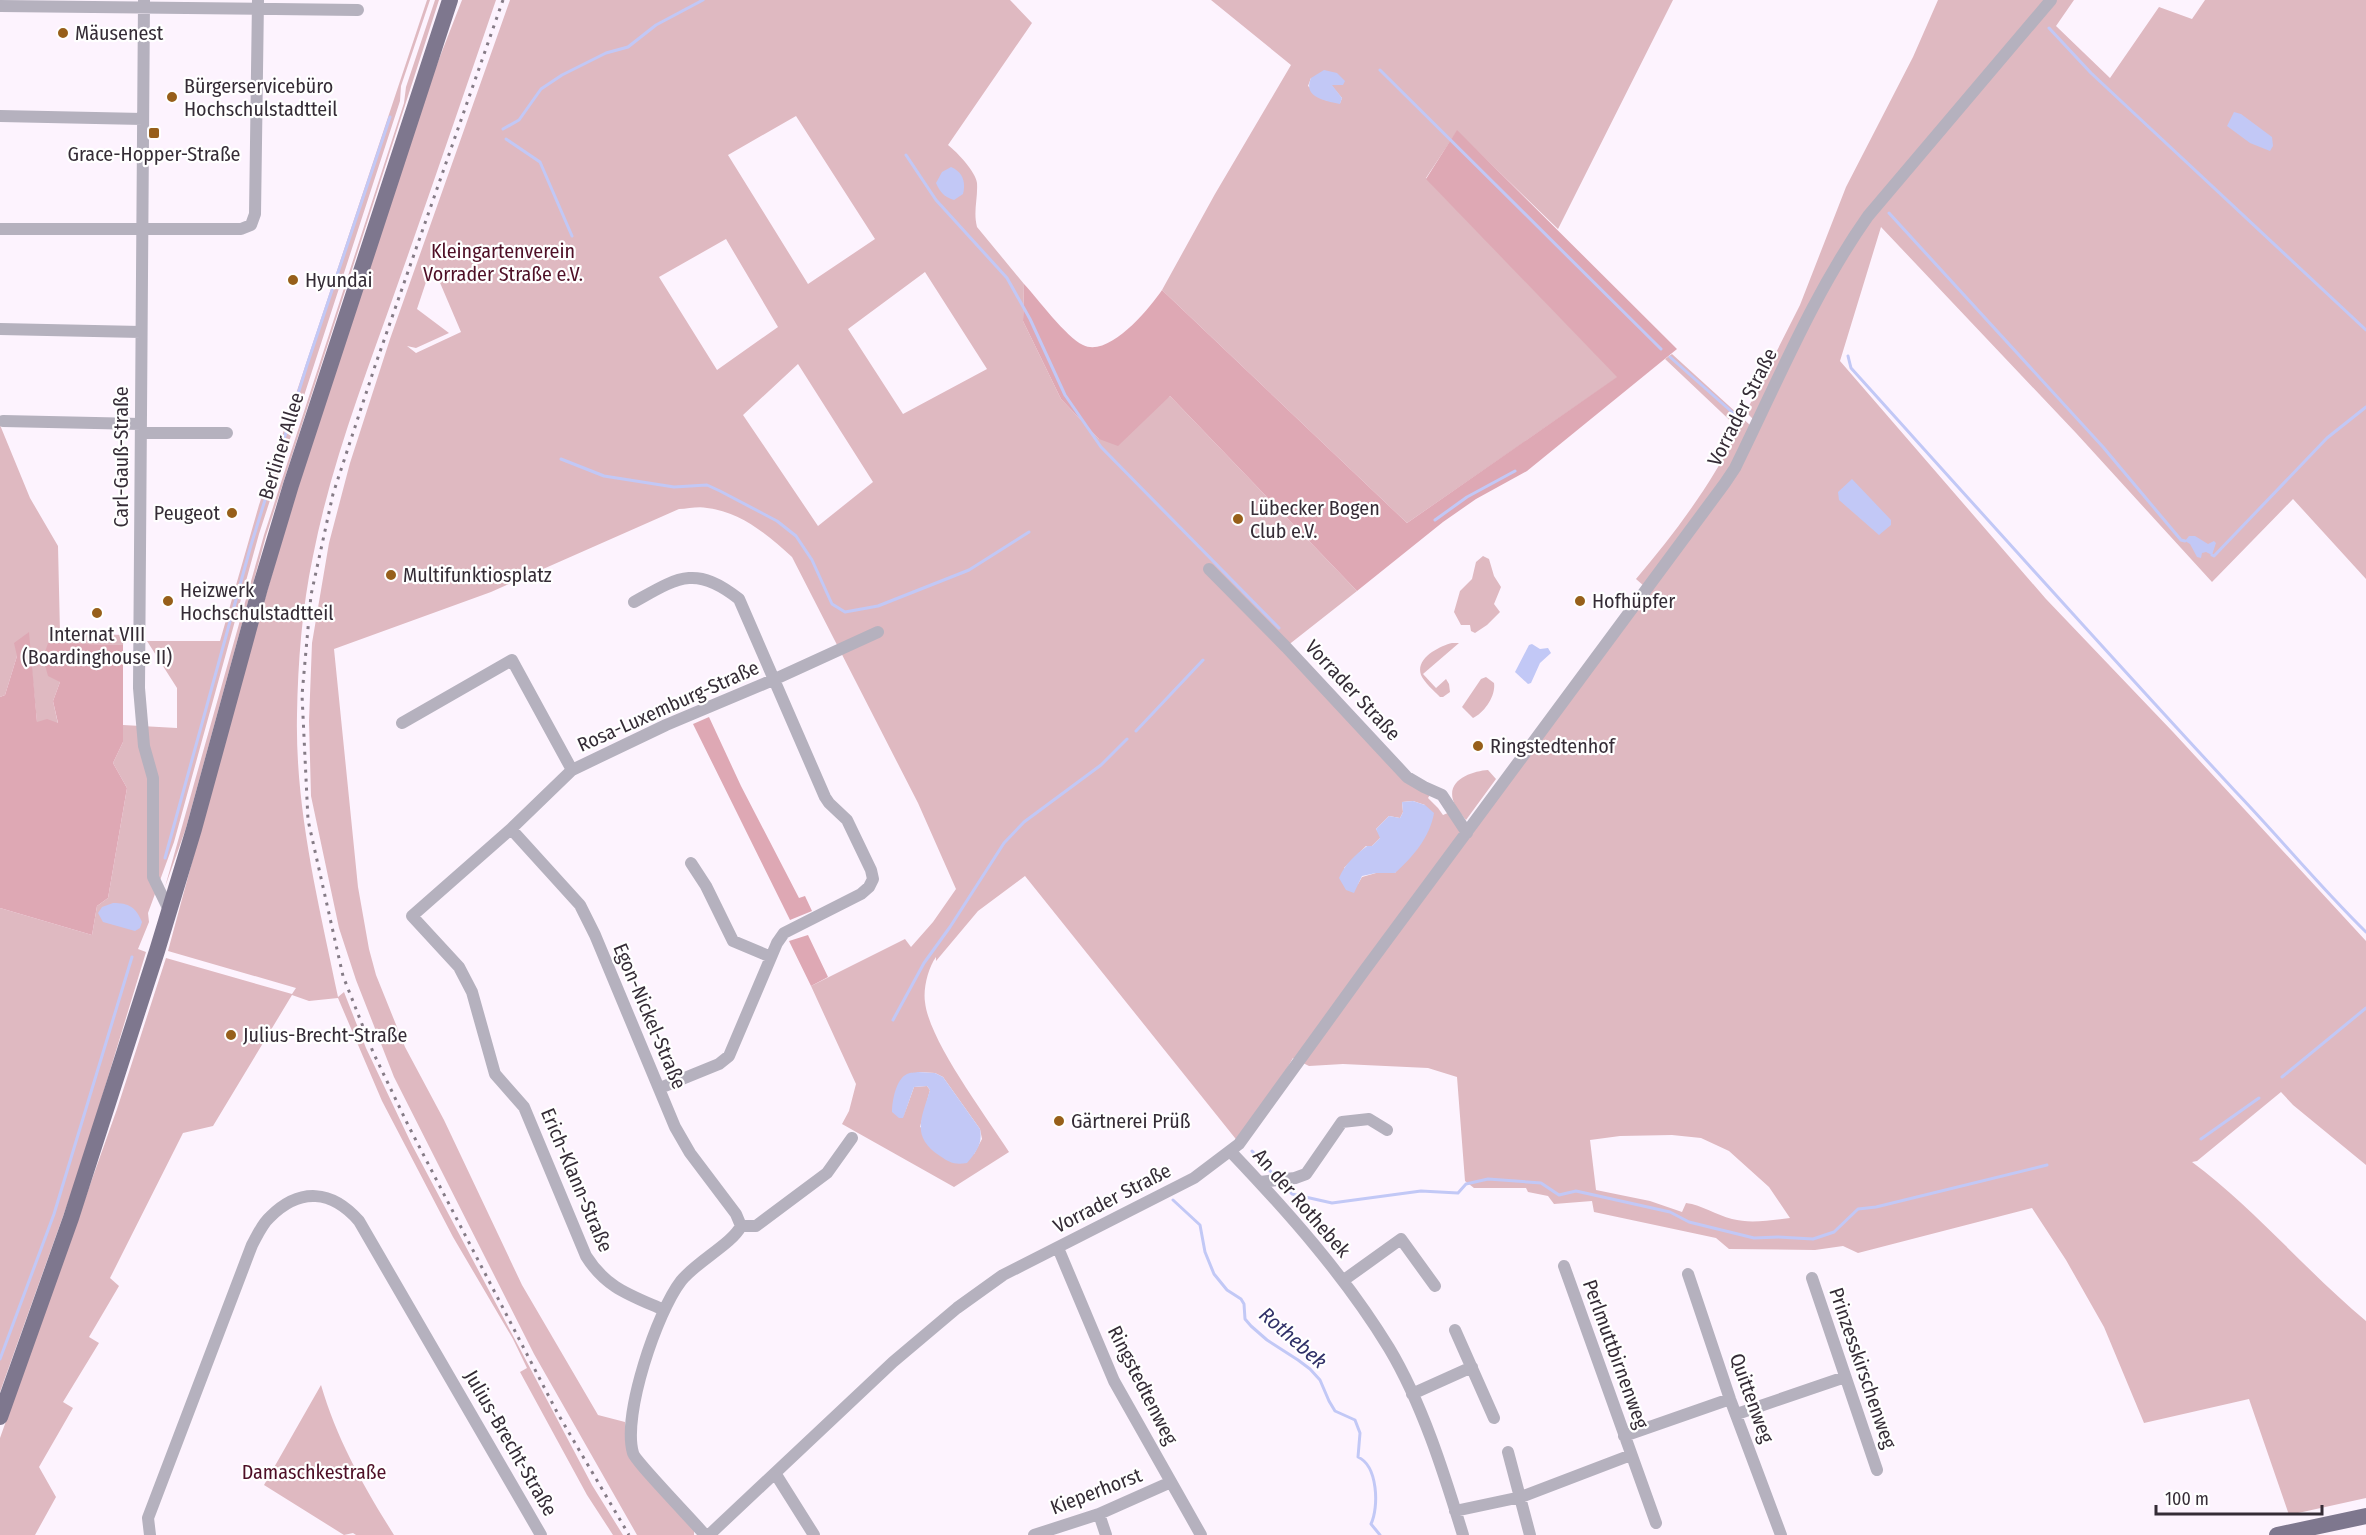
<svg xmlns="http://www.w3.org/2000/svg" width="2366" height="1535" viewBox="0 0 2366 1535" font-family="'Fira Sans Condensed',sans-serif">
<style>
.green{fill:#dfb9c1;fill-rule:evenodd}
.forest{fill:#dea8b4}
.water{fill:#c2c8f6}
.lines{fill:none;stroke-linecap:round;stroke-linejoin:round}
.stream{stroke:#c2c8f6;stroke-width:3}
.minor{stroke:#b5b1be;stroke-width:12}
.major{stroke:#7e778e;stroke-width:16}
.rail{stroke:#857b86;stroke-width:3;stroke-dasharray:3 6;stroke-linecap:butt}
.poi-dot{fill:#975f1a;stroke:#fff;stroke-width:2}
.labels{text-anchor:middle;stroke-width:4.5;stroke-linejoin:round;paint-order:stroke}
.poi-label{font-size:20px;fill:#352c36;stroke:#fff;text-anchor:start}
.park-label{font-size:20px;fill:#4e0f26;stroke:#fff}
.street-label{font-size:20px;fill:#352c36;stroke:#fff}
.water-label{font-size:21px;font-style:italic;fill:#303168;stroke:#fff}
</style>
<rect width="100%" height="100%" fill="#fdf3fe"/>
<path class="green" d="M427 0H430L401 86 400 101 259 534 174 842 148 913 149 922 138 949 146 952 81 1166 0 1392V908L92 935 97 906 108 898 127 788 113 763 123 742V725L177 728V688L147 641H220L259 505Z
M435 0H439L266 536 186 828 165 887 264 535 404 103 406 87Z
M462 0H496C463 96 430 193 396 289 365 377 331 464 313 556 302 608 298 662 297 715 295 811 319 904 338 997L344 992 366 1048 412 1145 592 1485 623 1535H613L587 1495 520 1372 527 1368 513 1339 453 1237 382 1101 338 998 309 1001 292 995 213 1126 183 1133 110 1278 119 1286 89 1337 99 1343 63 1402 73 1408 39 1467 56 1497 35 1535H0V1438L117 1109 166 958 292 994 296 988 168 951 233 710 297 487 432 77Z
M510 0H1010L1032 23 948 145C957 152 976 172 977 183 978 199 973 211 977 227L1024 284 1023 321 1061 399 1099 439 1170 396 1357 591 1282 650 1431 793 1428 798 1438 808 1443 815 1450 812 1462 830 1644 586 1636 579C1676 532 1712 483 1739 429L1665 359 1672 354 1750 425 1753 419 1746 412 1800 305 1846 187 1913 57 1938 0H2074L2056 26 2110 78 2159 7 2192 19 2205 0H2366V579L2293 499 2212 582 2076 433 1881 227 1840 361 2046 599 2173 732 2366 941V1165L2293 1105 2281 1092 2197 1161 2192 1162C2255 1209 2306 1271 2366 1321V1498L2289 1515 2249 1399 2144 1423 2104 1327 2066 1260 2032 1208 1858 1253 1843 1246 1815 1250 1729 1249 1716 1238 1594 1212 1592 1201 1554 1204 1548 1196 1528 1192 1526 1188H1474L1465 1181 1457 1077 1428 1068 1343 1064 1309 1066 1293 1058 1262 1111 1239 1143 1025 876 978 911 936 961V957C928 968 923 989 925 1002 929 1041 987 1117 1009 1152L954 1187 842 1124 849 1111 856 1084 811 986 905 939 911 947 933 922 956 889 918 803 792 557C768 535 741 512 707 508 698 506 688 509 679 509L491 592 334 649 358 887 369 949 376 975 405 1047 444 1120 522 1285 598 1415 625 1422 629 1457 694 1530V1535H637L534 1354 394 1077 356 980 339 928 311 796 309 721 312 643 329 543 350 463 390 339ZM796 116 875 239 808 284 728 155ZM726 239 778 327 717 370 659 277ZM432 264 461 332 416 353 407 346 416 348 449 333 417 309ZM925 272 987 369 903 414 848 329ZM798 364 873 482 818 526 743 415ZM1413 801 1425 805 1395 873H1376L1362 877 1358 884 1344 868 1366 846H1372L1381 837 1376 829 1389 816 1400 818 1403 812 1402 802ZM918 1072 935 1073 943 1077 980 1129 982 1139 974 1154 920 1127 930 1090 927 1086 914 1087 903 1118ZM1672 1135 1701 1138 1729 1151 1769 1187 1790 1218C1771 1220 1751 1224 1732 1219 1716 1215 1702 1205 1686 1203L1682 1212 1650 1201 1596 1190 1590 1140 1620 1136Z
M1211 0H1673L1558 229 1457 131 1426 178 1618 377 1407 523 1162 290 1215 194 1291 65ZM1311 78 1338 85H1331L1342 98 1340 103 1325 100 1308 86Z
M0 425 30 498 58 546 60 633 124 635 123 645 48 644 60 682 53 701 58 724 37 722 28 633 17 656 5 695 0 697Z
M1483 556 1489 559 1494 576 1501 587 1494 604 1500 612 1487 625 1475 633 1471 631 1470 625H1461L1454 612 1460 591 1472 579 1476 562Z
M1452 643H1459L1423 674 1436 688 1446 679 1449 684 1450 692 1443 697H1440C1434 691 1424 682 1421 675 1415 658 1440 646 1452 643Z
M1486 677 1494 683C1496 696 1484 713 1473 718L1462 707 1481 679Z
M1488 770 1496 779 1466 820C1461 814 1455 807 1453 800 1447 779 1473 771 1488 770Z
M321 1385C337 1440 364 1487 394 1535H356L353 1533 344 1535 264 1485Z"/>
<path class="forest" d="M1457 130 1677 349 1527 471 1476 499 1443 522 1357 591 1170 396 1118 446 1099 439 1061 399 1023 321 1024 284C1038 299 1066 337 1083 345 1109 358 1149 309 1162 290L1407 523 1617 377 1426 179Z
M29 632 37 722 47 719 58 723 53 701 60 682 48 676 43 658 48 643 123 645V742L113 763 127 788 108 898 97 906 92 935 0 908V697L5 695 17 656 14 643Z
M709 717 741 786 799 898 805 896 812 911 790 920 693 724Z
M808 935 828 977 811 986 789 941Z"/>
<path class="water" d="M1324 70 1337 73 1345 81 1343 85H1332L1342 98 1340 104C1327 101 1302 98 1311 78Z
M2234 112 2241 114 2272 137 2273 146 2270 151 2250 143 2227 126Z
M951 167C963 172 966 182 963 194L954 200C944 197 940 192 936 183L942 172Z
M1852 479 1891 520V525L1879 535 1839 500 1838 492Z
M2189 536H2195L2208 544 2214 541 2216 543 2212 555 2206 552 2202 553 2201 558 2197 557 2190 544 2185 541Z
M1532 644 1540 649 1548 648 1551 653 1540 663 1531 683 1528 684 1515 672 1529 645Z
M1413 801 1425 805 1434 813C1430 837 1413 857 1395 873H1376L1362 876 1354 893 1346 890 1339 878C1345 864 1355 855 1367 846H1372L1380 838 1376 829 1389 816 1400 818 1403 812 1402 802Z
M113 903C129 903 136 907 142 922L140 928 135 931 103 922 98 913 102 907Z
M918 1072 935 1073 943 1077 980 1129C983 1144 976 1152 967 1163 955 1165 950 1163 940 1156 911 1137 921 1119 930 1090L927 1086 914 1087 903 1118H899L892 1112C892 1101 896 1079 907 1074 911 1072 914 1073 918 1072Z"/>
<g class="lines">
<path class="stream" d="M2049 28 2091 73 2366 330
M1380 70 1661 349
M503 129 519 120 541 89 562 75 606 53 628 47 656 25 703 0
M506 139 540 162 572 236
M906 155 936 200 1007 278 1030 319 1065 395 1101 447 1279 628
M1889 213 2103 447 2181 540 2185 541
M1848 356 1851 368C1979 510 2106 652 2236 792 2280 838 2320 887 2366 932
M1670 357 1741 420
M561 459 604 476 674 487 707 485 720 491 777 521 796 536 812 560 832 604 845 612 878 606 969 570 1029 532
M1435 520 1467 497 1515 471
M2212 555 2214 556 2327 438 2366 407
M1136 731 1203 660
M165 858 251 545 307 365 390 117
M893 1020 924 963 950 927 1004 843 1024 822 1101 765 1127 739
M2282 1077 2366 1008
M2201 1139 2259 1098
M1252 1151 1272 1173
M1286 1187 1292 1194 1332 1203 1421 1191 1458 1193 1466 1184 1488 1179 1541 1183 1559 1195 1576 1191 1670 1212 1689 1222 1754 1238 1778 1237 1813 1239 1834 1232 1858 1209 1876 1207 2047 1165
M1173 1200 1200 1225 1205 1252 1214 1274 1227 1290 1241 1299 1244 1304 1245 1319 1251 1326 1267 1340 1298 1360 1310 1369 1320 1380 1329 1401 1335 1411 1355 1420 1360 1433 1358 1457C1378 1466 1379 1507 1371 1524L1380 1535
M0 1359 54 1214 132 957"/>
<path class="minor" d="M144 0 139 688 144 746 153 778V877L169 910
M0 6 358 10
M0 116 143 119
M0 229H241L251 225 255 214 258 0
M0 329 141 332
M3 421 141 424
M141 433H227
M1209 569 1286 647 1407 777 1424 787 1442 795 1467 833
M634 602C677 578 695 564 739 599L825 797 829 803 847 820 871 870 873 879 869 887 861 894 784 933 777 943 729 1056 719 1064 660 1088
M402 723 512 660 572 770
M511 829 580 905 595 935 675 1127 690 1153 736 1214 741 1226
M691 863 706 886 733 941 771 957
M1231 1152C1289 1213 1345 1276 1389 1348 1422 1403 1444 1473 1463 1535
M1260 1182 1295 1178 1306 1174 1342 1122 1369 1119 1387 1130
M741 1226H756L827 1173 852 1138
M1058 1248 1114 1381 1201 1535
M1564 1266 1656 1523
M1688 1274 1730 1399 1781 1535
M1812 1278 1877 1470
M1344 1280 1401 1239 1435 1286
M664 1310C630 1295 606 1288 586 1256L524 1107 495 1074 472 992 459 967 412 916 511 829 572 770 666 725 773 680 878 632
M1455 1330 1494 1418
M1412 1394 1472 1367
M1737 1414 1845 1377
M1624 1436 1730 1399
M1508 1452 1530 1535
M775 1473 814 1535
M1455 1511 1521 1497 1631 1455
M1099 1514 1106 1535
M150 1535 148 1518 252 1245C257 1236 262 1224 270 1217 300 1187 332 1190 359 1221L541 1535
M705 1535C695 1523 635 1461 633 1453 622 1415 657 1312 681 1281 697 1261 732 1244 741 1226
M709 1535 893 1362 957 1308 1003 1275 1194 1178 1239 1144 1364 971 1725 483 1735 468C1777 383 1813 294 1868 216L2051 0
M1034 1535 1099 1514 1171 1482"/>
<path class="major" d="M0 1417 71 1218 157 951 194 829 260 588 291 485 450 0
M2277 1535 2366 1516"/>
<path class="rail" d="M503 0 375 366 333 494 311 595 302 695 308 820 343 976 373 1052 408 1125 558 1414 629 1535"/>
</g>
<g class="poi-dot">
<circle cx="63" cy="33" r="6"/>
<circle cx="172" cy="97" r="6"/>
<rect x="148" y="127" width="12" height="12" rx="3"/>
<circle cx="293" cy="280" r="6"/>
<circle cx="232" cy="513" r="6"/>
<circle cx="1238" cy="519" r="6"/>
<circle cx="391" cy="575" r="6"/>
<circle cx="168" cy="601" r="6"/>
<circle cx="1580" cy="601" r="6"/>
<circle cx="97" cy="613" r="6"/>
<circle cx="1478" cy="746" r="6"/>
<circle cx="231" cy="1035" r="6"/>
<circle cx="1059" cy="1121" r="6"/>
</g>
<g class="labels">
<g class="poi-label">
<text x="75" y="40">Mäusenest</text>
<text x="184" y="93">Bürgerservicebüro<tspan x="184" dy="23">Hochschulstadtteil</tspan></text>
<text x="154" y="161" text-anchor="middle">Grace-Hopper-Straße</text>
<text x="305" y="287">Hyundai</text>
<text x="1250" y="515">Lübecker Bogen<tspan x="1250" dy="23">Club e.V.</tspan></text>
<text x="220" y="520" text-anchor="end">Peugeot</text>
<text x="403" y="582">Multifunktiosplatz</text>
<text x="180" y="597">Heizwerk<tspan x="180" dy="23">Hochschulstadtteil</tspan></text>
<text x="1592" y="608">Hofhüpfer</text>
<text x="97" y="641" text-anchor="middle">Internat VIII<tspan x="97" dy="23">(Boardinghouse II)</tspan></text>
<text x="1490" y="753">Ringstedtenhof</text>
<text x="243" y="1042">Julius-Brecht-Straße</text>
<text x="1071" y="1128">Gärtnerei Prüß</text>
</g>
<g class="park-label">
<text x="503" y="258">Kleingartenverein<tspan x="503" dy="23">Vorrader Straße e.V.</tspan></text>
<text x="314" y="1479">Damaschkestraße</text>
</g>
<g class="street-label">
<text transform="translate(1742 407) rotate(-63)" y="7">Vorrader Straße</text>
<text transform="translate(281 446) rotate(-73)" y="7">Berliner Allee</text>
<text transform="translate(121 457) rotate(-90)" y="7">Carl-Gauß-Straße</text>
<text transform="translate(1353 690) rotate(47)" y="7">Vorrader Straße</text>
<text transform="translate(668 706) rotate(-24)" y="7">Rosa-Luxemburg-Straße</text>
<text transform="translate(650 1016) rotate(67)" y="7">Egon-Nickel-Straße</text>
<text transform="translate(577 1180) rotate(67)" y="7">Erich-Klann-Straße</text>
<text transform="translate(1112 1198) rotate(-27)" y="7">Vorrader Straße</text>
<text transform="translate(1302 1203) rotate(49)" y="7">An der Rothebek</text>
<text transform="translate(1616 1354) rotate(70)" y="7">Perlmuttbirnenweg</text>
<text transform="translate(1863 1368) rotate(71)" y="7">Prinzesskirschenweg</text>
<text transform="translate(1143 1385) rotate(63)" y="7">Ringstedtenweg</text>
<text transform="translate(1752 1398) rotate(70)" y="7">Quittenweg</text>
<text transform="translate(511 1443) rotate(60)" y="7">Julius-Brecht-Straße</text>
<text transform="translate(1096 1491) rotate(-21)" y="7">Kieperhorst</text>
</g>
<g class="water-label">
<text transform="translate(1293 1338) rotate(41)" y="7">Rothebek</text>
</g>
</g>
<path d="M2156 1505v9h166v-9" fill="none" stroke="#352c36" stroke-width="3"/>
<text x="2165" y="1505" font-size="18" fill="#352c36" stroke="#ffffff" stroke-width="4.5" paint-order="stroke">100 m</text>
</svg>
